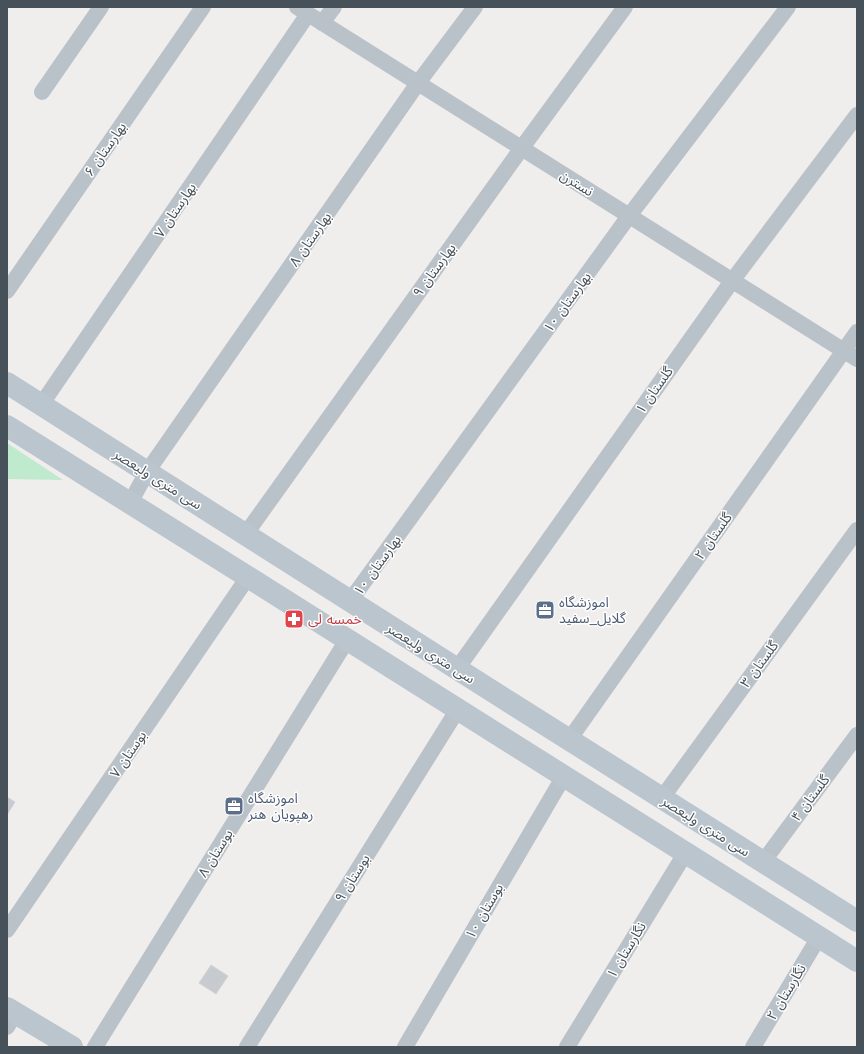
<svg xmlns="http://www.w3.org/2000/svg" width="864" height="1054" viewBox="0 0 864 1054" font-family="'Work Sans','Noto Sans Arabic',sans-serif">
<style>
.green{fill:#bfeacd}
.building{fill:#c7cacf;stroke:#d2d4d8}
.lines{fill:none;stroke-linecap:round;stroke-linejoin:round}
.street{stroke:#bac2c9;stroke-width:16}
.secondary{stroke:#bac5cd;stroke-width:22}
.labels{text-anchor:middle;stroke-width:3;stroke-linejoin:round;paint-order:stroke}
.street-label{font-size:14px;fill:#475159;stroke:#fff}
.service-label{font-size:14px;fill:#4e5e75;stroke:#fff;text-anchor:start}
.health-label{font-size:14px;fill:#be3a42;stroke:#fff;text-anchor:start}
</style>
<rect width="100%" height="100%" fill="#f0eded"/>
<path class="green" d="M7 443 63 480 7 479Z"/>
<path class="building" d="M7 797 15 802 7 815Z
M211 965 228 976 216 994 199 983Z"/>
<g class="lines">
<path class="street" d="M297 7 857 359
M322 23 334 7
M42 92 101 7
M7 291 203 7
M41 405 308 14
M130 503 147 472 418 83 475 7
M245 535 521 149 625 7
M350 601 629 216 788 7
M457 669 732 281 857 115
M569 740 857 332
M662 798 857 530
M763 862 857 735
M7 930 248 577
M7 1027 15 1013
M95 1047 347 640
M247 1047 458 709
M405 1047 564 776
M567 1047 686 852
M753 1047 819 937"/>
<path class="secondary" d="M7 383 503 698 857 921
M7 426 248 577 857 961
M7 1008 72 1047"/>
</g>
<defs>
<symbol id="office-square" viewBox="-11 -11 22 22"><rect x="-9" y="-9" width="18" height="18" rx="4" fill="#5c6f8a" stroke="#fff"/><path d="M-6-3h4V-5.5h4V-3h4V5H-6ZM-1-4.5V-3h2v-1.5ZM-6 0V1H6V0Z" fill="#fff"/></symbol>
<symbol id="pharmacy-square" viewBox="-11 -11 22 22"><rect x="-9" y="-9" width="18" height="18" rx="4" fill="#e0444e" stroke="#fff"/><path d="M-2-6h4v4h4v4h-4v4h-4v-4h-4v-4h4Z" fill="#fff"/></symbol>
</defs>
<g fill-rule="evenodd">
<use href="#office-square" x="534" y="599" width="22" height="22"/>
<use href="#pharmacy-square" x="283" y="608" width="22" height="22"/>
<use href="#office-square" x="223" y="795" width="22" height="22"/>
</g>
<g class="labels">
<g class="street-label">
<text transform="translate(105 149) rotate(-55)" y="5">بهارستان ۶</text>
<text transform="translate(577 183) rotate(32)" y="5">نسترن</text>
<text transform="translate(175 210) rotate(-56)" y="5">بهارستان ۷</text>
<text transform="translate(310 239) rotate(-55)" y="5">بهارستان ۸</text>
<text transform="translate(434 270) rotate(-54)" y="5">بهارستان ۹</text>
<text transform="translate(567 302) rotate(-54)" y="5">بهارستان ۱۰</text>
<text transform="translate(654 390) rotate(-55)" y="5">گلستان ۱</text>
<text transform="translate(158 479) rotate(32)" y="5">سی متری ولیعصر</text>
<text transform="translate(713 536) rotate(-55)" y="5">گلستان ۲</text>
<text transform="translate(377 565) rotate(-54)" y="5">بهارستان ۱۰</text>
<text transform="translate(431 653) rotate(32)" y="5">سی متری ولیعصر</text>
<text transform="translate(759 664) rotate(-54)" y="5">گلستان ۳</text>
<text transform="translate(128 754) rotate(-56)" y="5">بوستان ۷</text>
<text transform="translate(810 798) rotate(-53)" y="5">گلستان ۴</text>
<text transform="translate(706 826) rotate(32)" y="5">سی متری ولیعصر</text>
<text transform="translate(215 853) rotate(-58)" y="5">بوستان ۸</text>
<text transform="translate(352 878) rotate(-58)" y="5">بوستان ۹</text>
<text transform="translate(484 911) rotate(-60)" y="5">بوستان ۱۰</text>
<text transform="translate(626 950) rotate(-59)" y="5">نگارستان ۱</text>
<text transform="translate(786 992) rotate(-59)" y="5">نگارستان ۲</text>
</g>
<g class="service-label">
<text x="559" y="607">اموزشگاه<tspan x="559" dy="16">گلایل_سفید</tspan></text>
<text x="248" y="803">اموزشگاه<tspan x="248" dy="16">رهپویان هنر</tspan></text>
</g>
<g class="health-label">
<text x="308" y="624">خمسه لی</text>
</g>
</g>
<rect width="864" height="1054" fill="none" stroke="#475159" stroke-width="16"/>
</svg>
